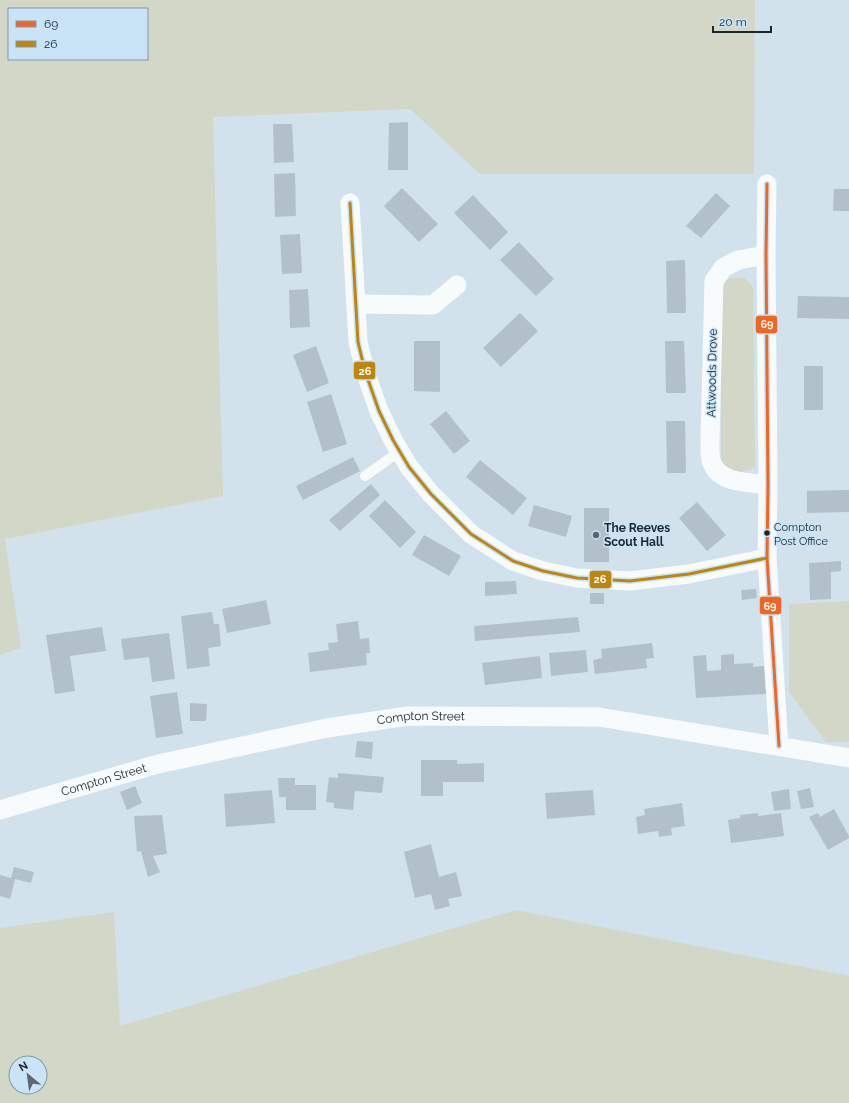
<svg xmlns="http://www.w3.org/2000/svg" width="849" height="1103" viewBox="0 0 849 1103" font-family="Raleway,sans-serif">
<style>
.green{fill:#d3d7c7;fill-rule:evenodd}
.building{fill:#b2c0c9}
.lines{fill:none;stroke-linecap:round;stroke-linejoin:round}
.lane{stroke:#f8fbfc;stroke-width:10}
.street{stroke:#f8fbfc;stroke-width:19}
.bus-1-casing{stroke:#c8e4f6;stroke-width:6}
.bus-2-casing{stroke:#c8e4f6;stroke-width:6}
.bus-1{stroke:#f26522;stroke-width:3}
.bus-2{stroke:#c0860b;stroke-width:3}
.bus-dot{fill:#1c262d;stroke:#c8e4f6;stroke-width:1.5}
.poi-dot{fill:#5c6870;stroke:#c8e4f6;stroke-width:1.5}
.labels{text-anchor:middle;stroke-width:3;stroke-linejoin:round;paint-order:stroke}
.bus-label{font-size:11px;fill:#1c262d;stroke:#c8e4f6;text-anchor:start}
.street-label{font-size:12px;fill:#1c262d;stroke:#c8e4f6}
.poi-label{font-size:12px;font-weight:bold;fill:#1c262d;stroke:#c8e4f6;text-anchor:start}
.line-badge{stroke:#c8e4f6;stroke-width:1.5}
.badge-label{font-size:11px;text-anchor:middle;font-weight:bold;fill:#fff}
</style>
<rect width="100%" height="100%" fill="#d2e2ec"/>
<path class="green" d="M0 0H755L754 174H480L410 109 213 117 223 496 5 539 21 648 0 655ZM9 9H147V59H9Z
M729 278H745L753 287 755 467C743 473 738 474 725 469L721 462V287Z
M849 601V742H826L789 692V604Z
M516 910 849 976V1103H0V928L114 912 120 1026ZM16 1063H40V1087H16Z"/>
<path class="building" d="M408 122V170H388L389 123Z
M273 124H292L294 162 274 163Z
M295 173 296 216 275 217 274 174Z
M402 188 438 224 419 242 384 206Z
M834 189H849V211H833Z
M716 193 730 206 701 238 686 226Z
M473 195 508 232 490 250 454 213Z
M300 234 302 273 282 274 280 235Z
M519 242 554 279 536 296 500 260Z
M685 260 686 313H667L666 261Z
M308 289 310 327 290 328 289 290Z
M798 296 849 297V319L797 318Z
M520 313 538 331 501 367 483 348Z
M414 341H440V392L414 391Z
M665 341H684L686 393H666Z
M316 346 329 383 307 392 293 355Z
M804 366H823V410H804Z
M331 394 347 444 323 452 307 402Z
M446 411 470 441 454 454 430 424Z
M666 421H685L686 473H667Z
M353 457 360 471 303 500 296 486Z
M480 460 527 498 513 515 466 477Z
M371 484 380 495 340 531 329 520Z
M843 490H849V512L807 513V491Z
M385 500 416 532 400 548 369 516Z
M697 502 726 535 707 551 679 518Z
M534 505 572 516 566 537 528 526Z
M584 508H609V562H584Z
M424 535 461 556 449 576 412 555Z
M841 561V571L831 572V599L810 600 809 563Z
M516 581 517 594 485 596V582Z
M756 589 757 598 742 600 741 590Z
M590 593H604V604H590Z
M266 600 271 624 227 633 222 609Z
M212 612 214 624H219L221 646 208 648 210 666 187 669 181 616Z
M578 617 580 632 475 641 474 626Z
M358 621 360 639 369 638 370 653H366L367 665 310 672 308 653 329 650 328 643 338 642 336 624Z
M102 627 106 651 70 656 75 691 55 694 46 635Z
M169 633 175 679 152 682 149 657 124 660 121 639Z
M652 643 654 658 646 659 647 668 595 674 593 660 602 658 601 649Z
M586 650 588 672 551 676 549 653Z
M734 654V664L753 663V667L764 666 766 694 696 698 693 656 706 655 707 671 721 670V655Z
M540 656 542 678 485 685 482 663Z
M177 692 183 734 156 738 150 696Z
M190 703 207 704 206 721H190Z
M357 741 373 742 372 759 355 757Z
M421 760H457V764L484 763V782H443V796H421Z
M338 773 384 777 382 793 355 791 353 810 334 808V803L326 802 329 777 338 778Z
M278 778H295V785H316V810H286V797H279Z
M135 786 142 803 127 810 120 792Z
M810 788 814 807 801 809 797 791Z
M789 789 791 809 774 811 771 792Z
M272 790 275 823 226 827 224 794Z
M593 790 595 815 547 819 545 793Z
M682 803 685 826 671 828 672 835 659 837 658 831 638 834 636 817 645 815 644 809Z
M834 809 849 836V838L828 850 809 817 818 813 820 817Z
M758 813V816L781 813 784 836 731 843 728 820 740 818V815Z
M162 815 167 854 153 856 160 872 148 877 141 851 137 852 134 816Z
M431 844 439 877 456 872 462 896 448 899 450 906 435 910 431 894 415 898 404 852Z
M14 867 34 872 31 883 15 879 10 899 0 896V875L11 878Z"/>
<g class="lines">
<path class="lane" d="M365 476 400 451"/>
<g class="street">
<path d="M767 184 766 255 768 485 767 558 779 746"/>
<path d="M350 203 358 342 365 371 379 411 393 440 409 467 431 494 471 534 513 561 543 571 577 578 630 581 689 574 767 558"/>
<path d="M766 255 738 260 723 268 714 281 710 437C710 445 709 456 712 463 720 484 749 482 768 485"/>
<path d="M356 304 433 305 457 285"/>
<path id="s1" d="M0 810 158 764 327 728 408 716 599 717 849 758"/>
</g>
<defs>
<path id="bus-1" d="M767 184 766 255 768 485 767 558 779 746"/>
<path id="bus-2" d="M350 203 358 342 365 371 379 411 393 440 409 467 431 494 471 534 513 561 543 571 577 578 630 581 689 574 767 558"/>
</defs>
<use href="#bus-1" class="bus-1-casing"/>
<use href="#bus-2" class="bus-2-casing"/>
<use href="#bus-1" class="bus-1"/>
<use href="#bus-2" class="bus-2"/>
</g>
<circle class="bus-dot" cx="767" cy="533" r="3.5"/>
<circle class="poi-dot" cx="596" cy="535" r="4"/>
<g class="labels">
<g class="bus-label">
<text x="774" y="531">Compton<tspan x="774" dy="14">Post Office</tspan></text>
</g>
<g class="street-label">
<text transform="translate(712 373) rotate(-89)" y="4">Attwoods Drove</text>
<text dy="4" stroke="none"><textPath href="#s1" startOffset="432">Compton Street</textPath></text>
<text dy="4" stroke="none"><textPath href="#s1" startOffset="108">Compton Street</textPath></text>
</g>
<g class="poi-label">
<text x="604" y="532">The Reeves<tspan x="604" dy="14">Scout Hall</tspan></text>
</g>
</g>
<g class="line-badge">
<rect x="755" y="315" width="23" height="19" rx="4" fill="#f26522"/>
<rect x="353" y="361" width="23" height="19" rx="4" fill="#c0860b"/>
<rect x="589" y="570" width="23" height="19" rx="4" fill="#c0860b"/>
<rect x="759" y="596" width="23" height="19" rx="4" fill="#f26522"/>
</g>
<g class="badge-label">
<text x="767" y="328">69</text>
<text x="365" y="375">26</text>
<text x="600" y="583">26</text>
<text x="770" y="610">69</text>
</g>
<rect x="8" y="8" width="140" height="52" fill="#c8e4f6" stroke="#8398a6"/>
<rect x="16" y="21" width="20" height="6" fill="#f26522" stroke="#8398a6"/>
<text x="44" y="28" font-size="12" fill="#1c262d">69</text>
<rect x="16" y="41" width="20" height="6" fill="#c0860b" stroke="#8398a6"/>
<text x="44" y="48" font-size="12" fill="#1c262d">26</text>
<g transform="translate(28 1075) rotate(331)"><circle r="19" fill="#c8e4f6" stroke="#8398a6"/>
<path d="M0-3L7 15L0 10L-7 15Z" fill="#5c6870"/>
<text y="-6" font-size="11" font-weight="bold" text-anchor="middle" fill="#1c262d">N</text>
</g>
<path d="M713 26v6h58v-6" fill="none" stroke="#1c262d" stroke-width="2"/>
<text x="719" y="26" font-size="12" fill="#1c262d" stroke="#c8e4f6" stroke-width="3" paint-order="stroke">20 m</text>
</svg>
